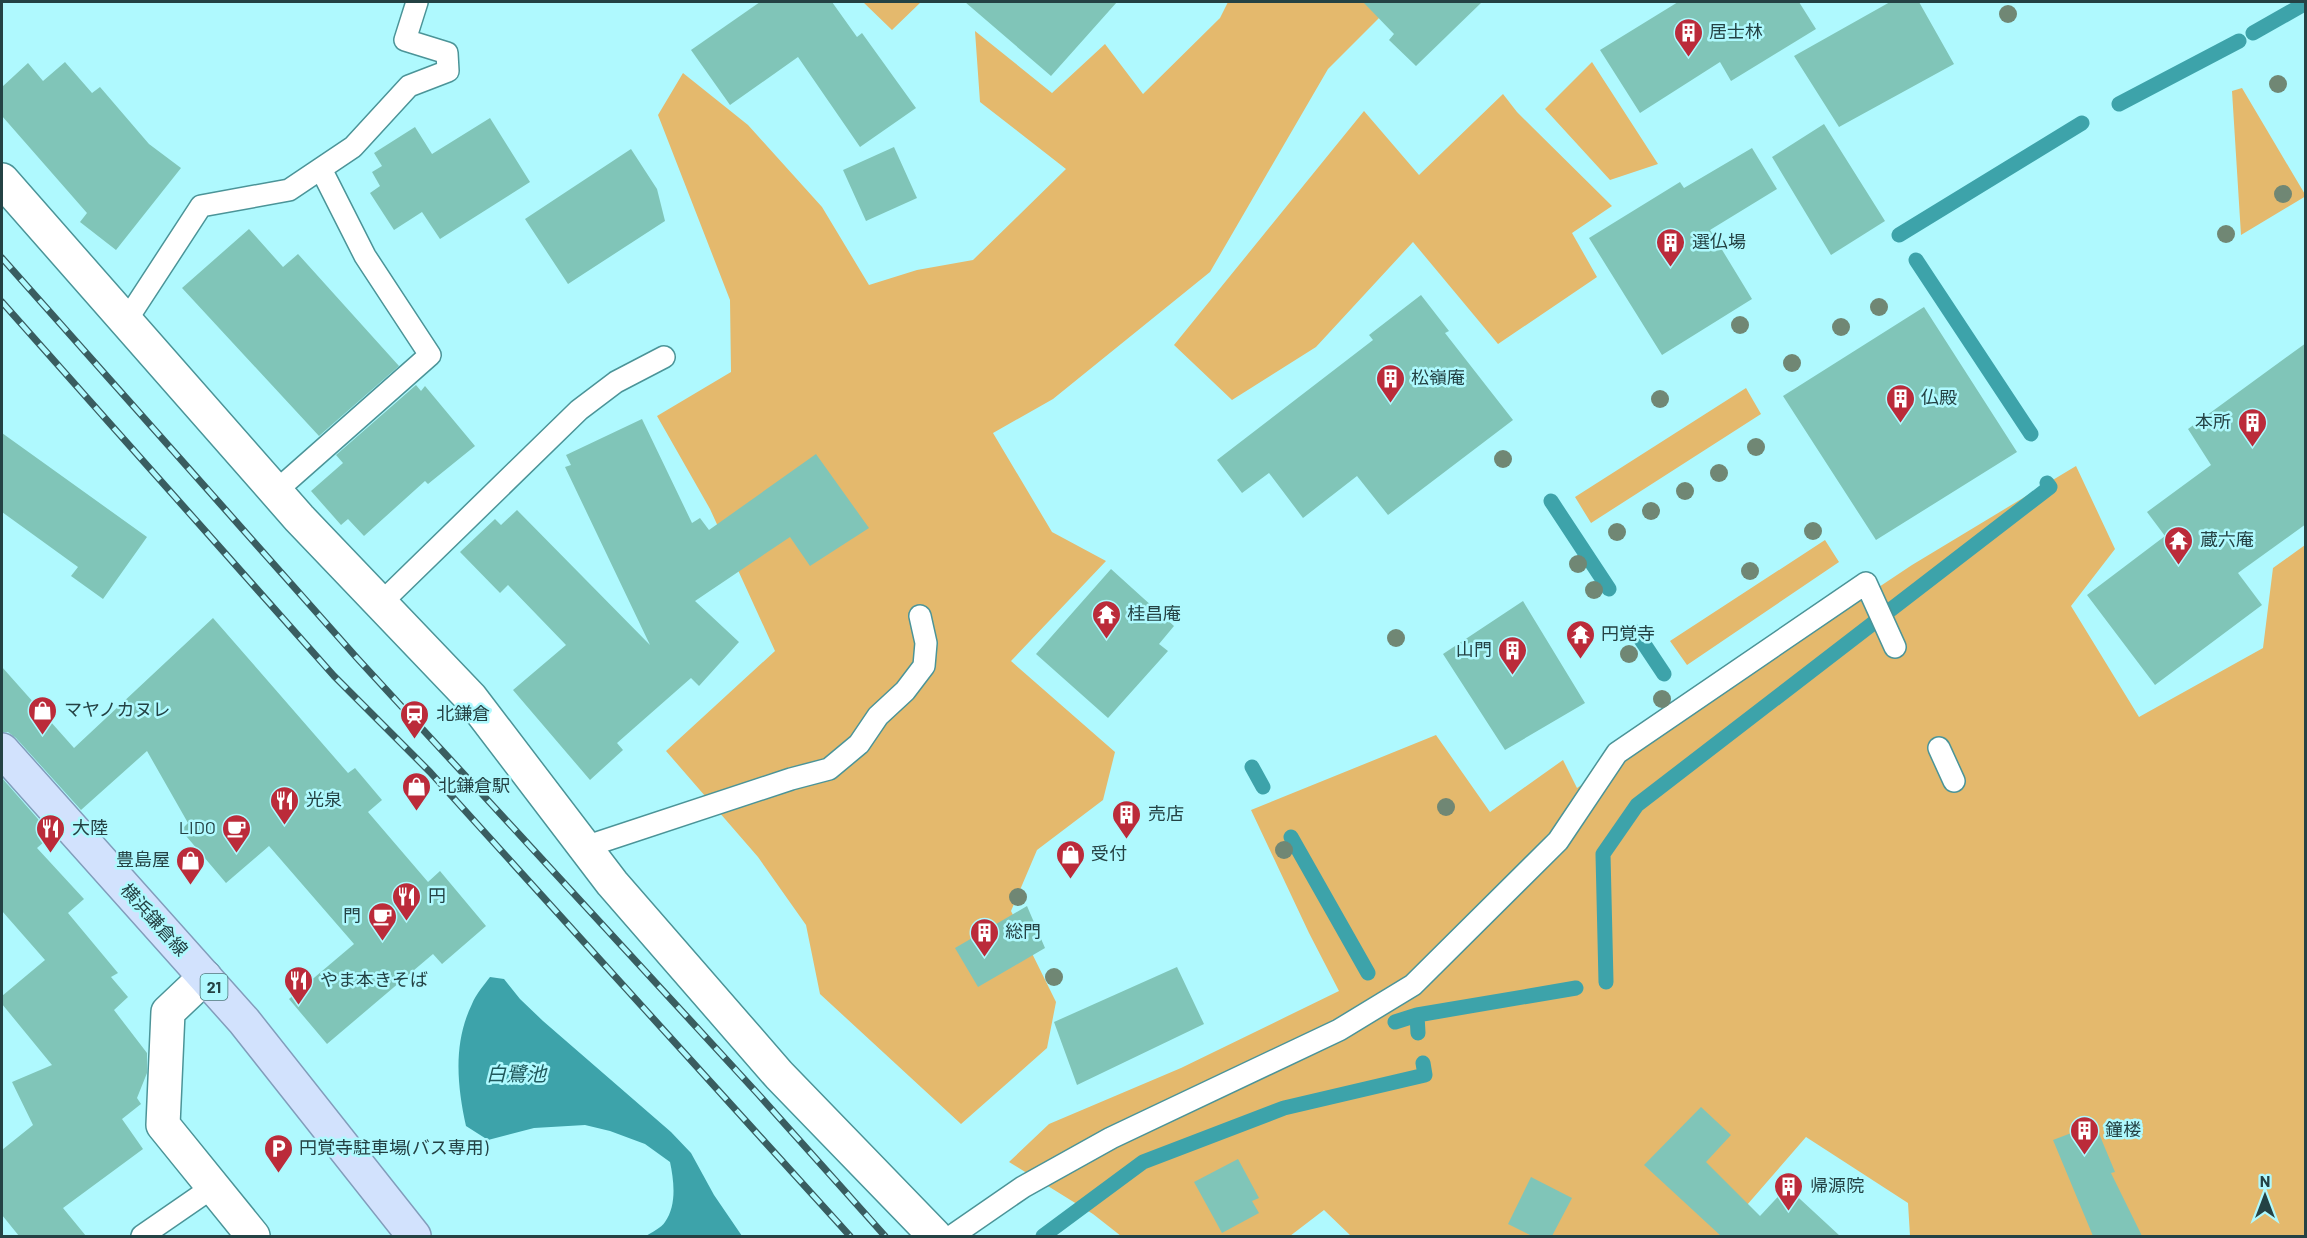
<svg xmlns="http://www.w3.org/2000/svg" width="2307" height="1238" viewBox="0 0 2307 1238" font-family="Barlow,'Noto Sans JP',sans-serif">
<style>
.green{fill:#e4b96d}
.water{fill:#3da3aa}
.lines{fill:none;stroke-linecap:round;stroke-linejoin:round}
.stream{stroke:#3da3aa;stroke-width:15}
.building{fill:#80c5b8}
.service-casing{stroke:#4b9498;stroke-width:24}
.minor-casing{stroke:#4b9498;stroke-width:36}
.primary-casing{stroke:#829dbb;stroke-width:36}
.service{stroke:#fff;stroke-width:21}
.minor{stroke:#fff;stroke-width:33}
.primary{stroke:#d2e2fd;stroke-width:33}
.rail-casing{stroke:#395d60;stroke-width:7}
.rail{stroke:#aff9fe;stroke-width:4.5;stroke-dasharray:14;stroke-linecap:butt}
.tree{fill:#708774}
.labels{text-anchor:middle;stroke-width:5;stroke-linejoin:round;paint-order:stroke}
.shield{fill:#aff9fe;stroke:#4e797c;stroke-width:1.5}
.shield-label{font-size:16px;font-weight:bold;fill:#244244}
.poi-label{font-size:18px;fill:#244244;stroke:#aff9fe;text-anchor:start}
.street-label{font-size:18px;fill:#244244;stroke:#aff9fe}
.water-label{font-size:20px;font-style:italic;fill:#20595c;stroke:#aff9fe}
</style>
<rect width="100%" height="100%" fill="#aff9fe"/>
<path class="green" d="M863 2H921L892 30Z
M1228 2H1395L1328 69 1210 272 1053 399 993 433 1052 532 1106 561 1011 661 1115 752 1103 800 1037 850 1011 911 1056 1002 1047 1048 961 1124 820 994 806 925 758 857 666 751 775 651 710 509 657 416 731 372 730 300 658 115 683 73 748 125 822 207 869 285 917 270 973 260 1066 169 980 102 975 31 1052 93 1105 44 1143 94 1220 18Z
M1592 62 1658 164 1610 180 1545 109Z
M2242 88 2306 196 2241 235 2232 91Z
M1503 94 1517 112 1612 206 1572 233 1597 277 1498 344 1413 242 1316 347 1232 400 1174 345 1364 111 1419 175Z
M1746 388 1761 414 1591 523 1575 497Z
M2076 466 2115 549 2071 606 2139 717 2263 648 2273 568 2305 545V1236H1910L1908 1203 1806 1137 1720 1236H1351L1324 1210 1290 1236H1121L1093 1214 1009 1162 1049 1124 1181 1068 1339 991 1309 933 1251 810 1436 735 1490 812 1563 760 1577 788 1912 565Z
M1825 540 1839 562 1687 665 1670 641Z"/>
<path class="water" d="M490 977 504 979 520 999 543 1021 671 1132 691 1153 714 1195 742 1236H646C652 1232 661 1228 665 1222 677 1205 674 1181 670 1162L645 1144 610 1131 585 1125 534 1128 488 1140 466 1126C457 1085 453 1043 472 1004 476 994 484 985 490 977Z"/>
<g class="lines">
<path class="stream" d="M2253 33 2306 3
M2119 104 2239 41
M1899 235 2082 123
M1916 260 2031 434
M1551 501 1609 589
M1636 632 1664 674
M1252 767 1263 787
M1291 837 1368 973
M1606 982 1603 854 1637 805 2050 487 2047 483
M1395 1022 1417 1015
M1418 1033 1417 1015 1576 988
M1043 1236 1143 1162 1284 1108 1425 1075 1423 1063"/>
</g>
<path class="building" d="M760 2H832L857 37 862 33 916 108 860 147 798 57 730 105 691 50Z
M965 2H1117L1051 76Z
M1363 2H1482L1416 66 1389 40 1394 34Z
M1678 2H1799L1816 29 1731 81 1720 62 1640 113 1600 50Z
M1890 2H1919L1954 64 1839 127 1794 56Z
M65 62 92 93 100 87 149 144 181 168 116 250 80 222 87 213 2 116V87L28 63 43 81Z
M490 118 530 182 440 239 422 212 394 230 370 193 380 186 372 172 382 166 374 153 415 127 432 154Z
M1824 124 1885 221 1831 255 1772 157Z
M894 147 917 198 866 221 843 170Z
M1752 148 1777 189 1710 230 1752 299 1662 355 1589 238 1680 182 1684 188Z
M631 149 657 189 665 221 568 284 525 219Z
M249 229 283 267 298 254 399 366 319 436 182 288Z
M1421 295 1449 331 1445 333 1513 420 1388 515 1357 476 1303 518 1269 473 1242 493 1217 460 1373 340 1369 335Z
M1924 307 2017 452 1876 540 1783 396Z
M2306 343V524L2238 573 2262 605 2155 685 2087 595 2165 536 2147 512 2211 465 2188 429Z
M416 385 421 391 425 386 475 446 428 484 425 481 364 536 348 519 341 525 311 491 343 463 336 455Z
M642 419 692 523 700 518 709 530 816 454 869 528 810 566 790 537 695 601 739 642 699 686 691 678 617 743 623 750 590 780 513 690 566 645 508 585 500 593 460 552 495 519 501 525 517 510 650 645 565 467 571 465 566 455Z
M2 433 147 537 103 599 71 576 78 567 2 512Z
M1111 569 1174 626 1159 644 1168 651 1108 718 1036 654Z
M1523 601 1585 703 1505 750 1443 654Z
M213 618 348 773 355 768 382 800 368 812 428 882 440 871 486 926 442 964 433 954 327 1044 289 999 354 944 269 846 226 883 181 830 188 823 147 751 81 810 16 738 8 732H2V667L74 748Z
M2 778 52 835 37 848 84 899 68 913 118 973 111 977 128 997 114 1010 147 1053V1073L137 1098 141 1104 122 1119 143 1149 63 1208 86 1236H19L2 1215V1150L33 1125 12 1082 52 1065 2 1004V996L45 960 2 911Z
M1027 906 1045 948 978 987 955 948Z
M1177 967 1204 1024 1077 1085 1054 1022Z
M1701 1107 1731 1135 1706 1162 1760 1216 1787 1187 1840 1236H1721L1644 1165Z
M2095 1124 2115 1172 2111 1173 2142 1236H2093L2053 1140Z
M1238 1159 1259 1198 1252 1201 1259 1213 1222 1233 1194 1182Z
M1531 1177 1572 1198 1552 1236H1532L1508 1224Z"/>
<g class="lines">
<defs>
<path id="service" d="M126 321 201 206 289 190 353 147 409 86 448 71 447 53 405 40 417 2
M276 491 430 355 365 256 321 169
M381 603 579 410 616 382 664 357
M1939 748 1954 781
M585 847 791 779 829 769 859 744 878 716 905 691 924 666 926 643 920 616
M142 1236 213 1187
M952 1236 1023 1187 1111 1138 1339 1030 1413 985 1558 841 1617 753 1866 583 1895 647"/>
<path id="minor" d="M2 180 299 518 471 698 612 883 779 1075 935 1236
M205 977 168 1012 163 1125 253 1236"/>
<path id="primary" d="M2 750 244 1021 414 1236"/>
</defs>
<use href="#service" class="service-casing"/>
<use href="#minor" class="minor-casing"/>
<use href="#primary" class="primary-casing"/>
<use href="#service" class="service"/>
<use href="#minor" class="minor"/>
<use href="#primary" class="primary"/>
<defs>
<path id="rail" d="M2 258 357 658 758 1094 885 1236
M2 302 334 676 430 772 850 1236"/>
</defs>
<use href="#rail" class="rail-casing"/>
<use href="#rail" class="rail"/>
</g>
<g class="tree">
<circle cx="2008" cy="14" r="9"/>
<circle cx="2278" cy="84" r="9"/>
<circle cx="2283" cy="194" r="9"/>
<circle cx="2226" cy="234" r="9"/>
<circle cx="1879" cy="307" r="9"/>
<circle cx="1740" cy="325" r="9"/>
<circle cx="1841" cy="327" r="9"/>
<circle cx="1792" cy="363" r="9"/>
<circle cx="1660" cy="399" r="9"/>
<circle cx="1756" cy="447" r="9"/>
<circle cx="1503" cy="459" r="9"/>
<circle cx="1719" cy="473" r="9"/>
<circle cx="1685" cy="491" r="9"/>
<circle cx="1651" cy="511" r="9"/>
<circle cx="1813" cy="531" r="9"/>
<circle cx="1617" cy="532" r="9"/>
<circle cx="1578" cy="564" r="9"/>
<circle cx="1750" cy="571" r="9"/>
<circle cx="1594" cy="590" r="9"/>
<circle cx="1396" cy="638" r="9"/>
<circle cx="1629" cy="654" r="9"/>
<circle cx="1662" cy="699" r="9"/>
<circle cx="1446" cy="807" r="9"/>
<circle cx="1284" cy="850" r="9"/>
<circle cx="1018" cy="897" r="9"/>
<circle cx="1054" cy="977" r="9"/>
</g>
<defs>
<symbol id="building-pin" viewBox="-11 -11 22 30"><path d="M0 17L-7.5 6A9.5 9.5 0 1 1 7.5 6Z" fill="#bb2b3a" stroke="#aff9fe"/><path d="M-4-6H4V6H1V3H-1V6H-4ZM-2.5-4.3h1.7v1.8h-1.7ZM.8-4.3h1.7v1.8H.8ZM-2.5-1h1.7V.8h-1.7ZM.8-1h1.7V.8H.8Z" fill="#fff"/></symbol>
<symbol id="temple-pin" viewBox="-11 -11 22 30"><path d="M0 17L-7.5 6A9.5 9.5 0 1 1 7.5 6Z" fill="#bb2b3a" stroke="#aff9fe"/><path d="M0-6L5-2H3V0L6.5 2.5H4V6H1.5V3h-3V6H-4V2.5H-6.5L-3 0V-2H-5Z" fill="#fff"/></symbol>
<symbol id="shop-pin" viewBox="-11 -11 22 30"><path d="M0 17L-7.5 6A9.5 9.5 0 1 1 7.5 6Z" fill="#bb2b3a" stroke="#aff9fe"/><path d="M-5-2.5h2.3a2.7 3.5 0 0 1 5.4 0H5L5.5 6h-11ZM-1.5-2.5h3a1.5 2.3 0 0 0-3 0Z" fill="#fff"/></symbol>
<symbol id="station-pin" viewBox="-11 -11 22 30"><path d="M0 17L-7.5 6A9.5 9.5 0 1 1 7.5 6Z" fill="#bb2b3a" stroke="#aff9fe"/><path d="M-3-6H3Q5-6 5-4V2Q5 4 3 4L4.5 6H3L1.5 4h-3L-3 6H-4.5L-3 4Q-5 4-5 2V-4Q-5-6-3-6ZM-3.5-4v3h7v-3ZM-3.5 1v1.5H-2V1ZM2 1v1.5H3.5V1Z" fill="#fff"/></symbol>
<symbol id="restaurant-pin" viewBox="-11 -11 22 30"><path d="M0 17L-7.5 6A9.5 9.5 0 1 1 7.5 6Z" fill="#bb2b3a" stroke="#aff9fe"/><path d="M-5-6h1v4h1v-4h1v4h1v-4h1v5L-1.5 .5V6h-2V.5L-5-1ZM5-6V6H3V1.5H1.5Q1.5-4 5-6Z" fill="#fff"/></symbol>
<symbol id="cafe-pin" viewBox="-11 -11 22 30"><path d="M0 17L-7.5 6A9.5 9.5 0 1 1 7.5 6Z" fill="#bb2b3a" stroke="#aff9fe"/><path d="M-5.5-4.5H6V0H3Q3 3.5 0 3.5H-2.5Q-5.5 3.5-5.5 0ZM3-3.2v2h1.7v-2ZM-6 4.5H4V6H-6Z" fill="#fff"/></symbol>
<symbol id="parking-pin" viewBox="-11 -11 22 30"><path d="M0 17L-7.5 6A9.5 9.5 0 1 1 7.5 6Z" fill="#bb2b3a" stroke="#aff9fe"/><path d="M-3.5-5.5H1a3.5 3.5 0 0 1 0 7H-1V5.5H-3.5ZM-1-3.4V-.6H.8a1.4 1.4 0 0 0 0-2.8Z" fill="#fff"/></symbol>
</defs>
<g fill-rule="evenodd">
<use href="#building-pin" x="1672" y="16" width="33" height="45"/>
<use href="#building-pin" x="1654" y="226" width="33" height="45"/>
<use href="#building-pin" x="1374" y="362" width="33" height="45"/>
<use href="#building-pin" x="1884" y="382" width="33" height="45"/>
<use href="#building-pin" x="2236" y="406" width="33" height="45"/>
<use href="#temple-pin" x="2162" y="524" width="33" height="45"/>
<use href="#temple-pin" x="1090" y="598" width="33" height="45"/>
<use href="#temple-pin" x="1564" y="618" width="33" height="45"/>
<use href="#building-pin" x="1496" y="634" width="33" height="45"/>
<use href="#shop-pin" x="26" y="694" width="33" height="45"/>
<use href="#station-pin" x="398" y="698" width="33" height="45"/>
<use href="#shop-pin" x="400" y="770" width="33" height="45"/>
<use href="#restaurant-pin" x="268" y="784" width="33" height="45"/>
<use href="#building-pin" x="1110" y="798" width="33" height="45"/>
<use href="#restaurant-pin" x="34" y="812" width="33" height="45"/>
<use href="#cafe-pin" x="220" y="812" width="33" height="45"/>
<use href="#shop-pin" x="1054" y="838" width="33" height="45"/>
<use href="#shop-pin" x="174" y="844" width="33" height="45"/>
<use href="#restaurant-pin" x="390" y="880" width="33" height="45"/>
<use href="#cafe-pin" x="366" y="900" width="33" height="45"/>
<use href="#building-pin" x="968" y="916" width="33" height="45"/>
<use href="#restaurant-pin" x="282" y="964" width="33" height="45"/>
<use href="#building-pin" x="2068" y="1114" width="33" height="45"/>
<use href="#parking-pin" x="262" y="1132" width="33" height="45"/>
<use href="#building-pin" x="1772" y="1170" width="33" height="45"/>
</g>
<g class="labels">
<rect class="shield" x="200.5" y="974" width="27" height="26" rx="4.5"/>
<g class="shield-label">
<text x="214" y="993">21</text>
</g>
<g class="poi-label">
<text x="1709" y="38">居士林</text>
<text x="1692" y="248">選仏場</text>
<text x="1411" y="384">松嶺庵</text>
<text x="1921" y="404">仏殿</text>
<text x="2231" y="428" text-anchor="end">本所</text>
<text x="2200" y="546">蔵六庵</text>
<text x="1127" y="620">桂昌庵</text>
<text x="1601" y="640">円覚寺</text>
<text x="1492" y="656" text-anchor="end">山門</text>
<text x="64" y="716">マヤノカヌレ</text>
<text x="436" y="720">北鎌倉</text>
<text x="438" y="792">北鎌倉駅</text>
<text x="306" y="806">光泉</text>
<text x="1148" y="820">売店</text>
<text x="72" y="834">大陸</text>
<text x="216" y="834" text-anchor="end">LIDO</text>
<text x="1091" y="860">受付</text>
<text x="170" y="866" text-anchor="end">豊島屋</text>
<text x="428" y="902">円</text>
<text x="361" y="922" text-anchor="end">門</text>
<text x="1005" y="938">総門</text>
<text x="320" y="986">やま本きそば</text>
<text x="2105" y="1136">鐘楼</text>
<text x="299" y="1154">円覚寺駐車場(バス専用)</text>
<text x="1810" y="1192">帰源院</text>
</g>
<g class="street-label">
<text transform="translate(154 920) rotate(48)" y="6">横浜鎌倉線</text>
</g>
<g class="water-label">
<text x="516" y="1081">白鷺池</text>
</g>
</g>
<rect width="2307" height="1238" fill="none" stroke="#244244" stroke-width="6"/>
<g transform="translate(2265 1196)" stroke="#aff9fe" stroke-width="4.5" paint-order="stroke">
<path d="M0-4.5L10 22L0 15L-10 22Z" fill="#244244"/>
<text y="-9" font-size="16" font-weight="bold" text-anchor="middle" fill="#244244">N</text>
</g>
</svg>
